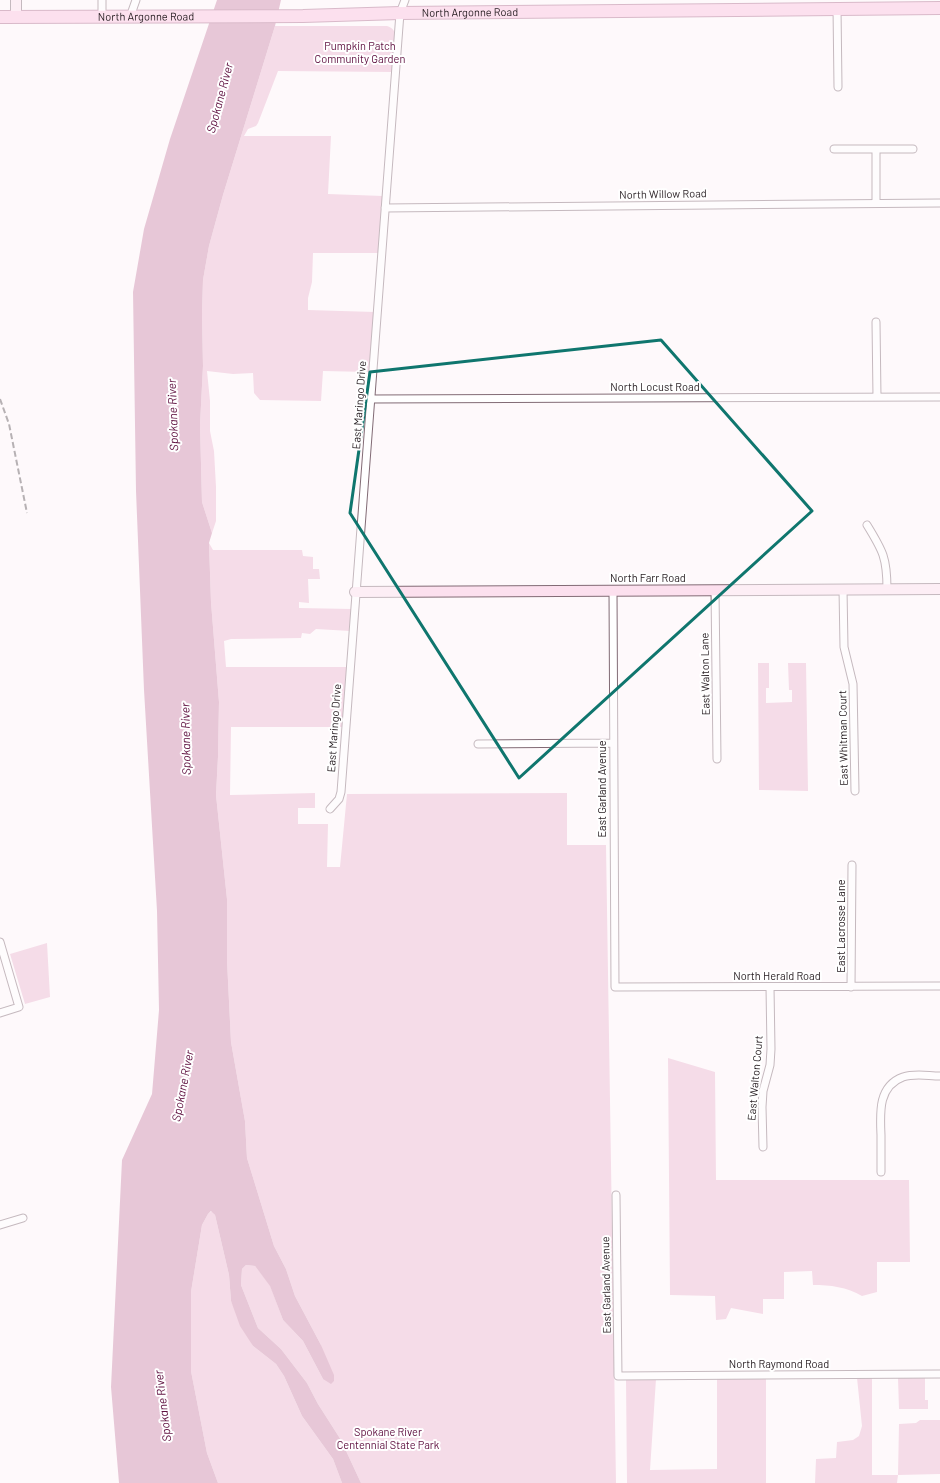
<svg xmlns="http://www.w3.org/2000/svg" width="940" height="1483" viewBox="0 0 940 1483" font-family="Barlow,sans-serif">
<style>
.green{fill:#ecb8d0}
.water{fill:#cd8bab}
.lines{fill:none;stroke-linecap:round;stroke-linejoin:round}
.street-casing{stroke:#826b75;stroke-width:9}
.secondary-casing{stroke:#826b75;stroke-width:12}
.primary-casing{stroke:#ad6c8d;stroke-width:14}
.street{stroke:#fff;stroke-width:7}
.secondary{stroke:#fce0ee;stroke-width:10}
.primary{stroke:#fac1dd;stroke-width:12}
.rail{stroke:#625a5d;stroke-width:2;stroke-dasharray:6 3;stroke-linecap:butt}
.marked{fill:none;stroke:#0f766e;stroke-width:3;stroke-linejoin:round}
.labels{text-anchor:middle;stroke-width:4;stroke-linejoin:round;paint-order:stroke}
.street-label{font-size:11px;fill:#251c20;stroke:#fff}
.park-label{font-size:11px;fill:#5d0e3e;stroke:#fff}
.water-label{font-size:12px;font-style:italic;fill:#5e0f3f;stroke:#fff}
</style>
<rect width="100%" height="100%" fill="#fef9fb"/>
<path class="green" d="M275 26H387C390 27 392 28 394 31 398 38 394 63 393 72L278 71 258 123 256 126 248 129 244 136H331L328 194 383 196 379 253H313L312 282 308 298V310L375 312 369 372 323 371 321 401 260 400 254 393 253 373 233 374 207 371 210 401V431L214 451 216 487V521L212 533 202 502 200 425 203 366 202 314 203 280 209 246 223 195Z
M209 543 213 550H302L303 556 313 557V569H319L320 579H308L309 603 299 602V608L352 609 350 631 316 629 310 634 302 633 301 638 231 639 224 641 226 667H348L343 727H231L230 795 315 793V808H298V824H328L327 867H340L347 794 567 793V845H606L616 1483H361L341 1440 318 1404 307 1383 281 1349 258 1328 241 1285 242 1269 246 1265 255 1266 270 1285 283 1320 303 1341 323 1379 321 1345 295 1296 286 1269 274 1246 247 1158 245 1121 231 1042 227 960V899L216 795 218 757 219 702 211 602Z
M758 663H769V688H766V703L792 702V690H789L788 663H806L808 791 759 790Z
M47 943 50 997 25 1004 10 954Z
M668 1058 715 1072 716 1180H909L910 1262H877V1292L862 1296C847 1287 830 1285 813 1285L812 1271 784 1272V1299H763V1314L731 1308 726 1319 716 1320 715 1296 670 1295Z
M212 1211 215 1215 229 1275 231 1301 253 1346 276 1364 284 1376 302 1416 333 1459 342 1483H218L207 1453 191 1371V1292L202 1225 208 1214Z
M857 1378H872V1475H898L899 1424 916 1423 920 1420H940V1474L898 1475 897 1483H815L816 1459 836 1458 837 1442 853 1440 859 1436 862 1426Z
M898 1378H925V1400H928V1409H899Z
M656 1379 650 1470 717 1469V1379H766V1483H627L626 1380Z"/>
<path class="water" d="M217 0H281L275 26 223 195 209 246 203 280 202 314 203 366 200 425 202 502 212 533 209 543 211 602 219 702 218 757 216 795 227 899V960L231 1042 245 1121 247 1158 274 1246 286 1269 295 1296 321 1345 334 1375V1381L331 1384 323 1379 303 1341 283 1320 270 1286 255 1266 246 1265 242 1269 241 1285 258 1328 281 1349 307 1383 318 1404 341 1440 361 1483H342L333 1459 302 1416 284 1376 276 1364 253 1346 240 1326 231 1301 229 1275 215 1215 211 1211 208 1214 202 1225 191 1292V1371L207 1453 218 1483H119L111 1387 122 1160 152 1094 159 1010 157 911 144 690 136 491 133 292 144 229 170 139Z"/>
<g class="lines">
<defs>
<path id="street" d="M102 0V17
M837 8 838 87
M130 17 136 0
M834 149H913
M876 149V203
M385 208 940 203
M876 322 877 397
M370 399 940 397
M867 525C883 551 887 558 887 589
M843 589 844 647 853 684 855 791
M613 590 615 987 940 986
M715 590 717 759
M478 744 613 743
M330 809 339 799 341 792 400 13 405 0
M0 942 19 1007 0 1013
M851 987 852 865
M763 1147 762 1107 763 1091 770 1065 771 1049 770 987
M881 1172C881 1160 881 1147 881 1135 880 1113 878 1086 903 1077 915 1073 928 1076 940 1076
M616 1195 618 1376 940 1374
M0 1225 23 1218"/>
<path id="secondary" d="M16 0V17
M355 592 940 589"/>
<g id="primary">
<path id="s1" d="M0 17 303 16 400 13 940 8"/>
</g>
</defs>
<use href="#street" class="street-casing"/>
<use href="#secondary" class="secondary-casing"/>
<use href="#primary" class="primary-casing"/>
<use href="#street" class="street"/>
<use href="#secondary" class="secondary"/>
<use href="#primary" class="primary"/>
<path class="rail" d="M0 399 9 424 27 513"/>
</g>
<path d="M0 0H940V1483H0ZM661 340 812 511 519 778 350 513 370 372Z" fill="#fef9fb" fill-opacity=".55" fill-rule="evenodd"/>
<path class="marked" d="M661 340 812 511 519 778 350 513 370 372Z"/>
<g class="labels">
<g class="street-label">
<text dy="4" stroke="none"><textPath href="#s1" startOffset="470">North Argonne Road</textPath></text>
<text dy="4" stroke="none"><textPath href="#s1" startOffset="146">North Argonne Road</textPath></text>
<text transform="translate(663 194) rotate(-1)" y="4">North Willow Road</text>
<text x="655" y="391">North Locust Road</text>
<text transform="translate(359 405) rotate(-86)" y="4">East Maringo Drive</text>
<text x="648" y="582">North Farr Road</text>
<text transform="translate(705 674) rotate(-91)" y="4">East Walton Lane</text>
<text transform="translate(334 728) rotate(-86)" y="4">East Maringo Drive</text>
<text transform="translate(843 738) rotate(-91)" y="4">East Whitman Court</text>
<text transform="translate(602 789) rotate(-90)" y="4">East Garland Avenue</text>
<text transform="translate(841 926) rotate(-90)" y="4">East Lacrosse Lane</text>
<text x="777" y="980">North Herald Road</text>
<text transform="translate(755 1078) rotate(-85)" y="4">East Walton Court</text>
<text transform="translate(606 1285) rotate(-91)" y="4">East Garland Avenue</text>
<text x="779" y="1368">North Raymond Road</text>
</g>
<g class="park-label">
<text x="360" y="50">Pumpkin Patch<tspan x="360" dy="13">Community Garden</tspan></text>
<text x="388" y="1436">Spokane River<tspan x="388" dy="13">Centennial State Park</tspan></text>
</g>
<g class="water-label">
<text transform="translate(220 98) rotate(-75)" y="4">Spokane River</text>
<text transform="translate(173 415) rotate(-92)" y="4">Spokane River</text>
<text transform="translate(186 739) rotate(-91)" y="4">Spokane River</text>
<text transform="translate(183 1086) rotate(-79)" y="4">Spokane River</text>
<text transform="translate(163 1406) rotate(-97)" y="4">Spokane River</text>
</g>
</g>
</svg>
